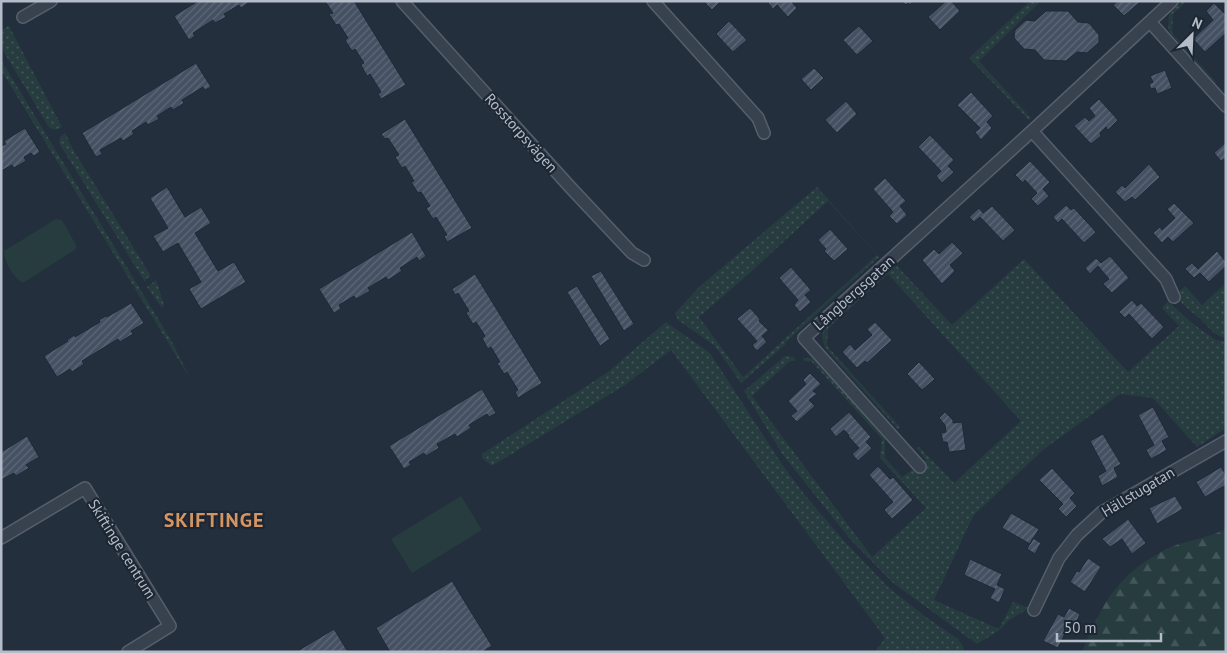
<svg xmlns="http://www.w3.org/2000/svg" width="1227" height="653" viewBox="0 0 1227 653" font-family="'PT Sans',sans-serif">
<style>
.grass{fill:url(#grass-dots);fill-rule:evenodd}
.forest{fill:url(#forest-firs)}
.garden{fill:#263c3f}
.building{fill:url(#building-hatch);stroke:#1f2835}
.lines{fill:none;stroke-linecap:round;stroke-linejoin:round}
.minor-casing{stroke:#565f6c;stroke-width:14}
.minor{stroke:#38414e;stroke-width:11}
.labels{text-anchor:middle;stroke-width:4.5;stroke-linejoin:round;paint-order:stroke}
.street-label{font-size:15px;fill:#b4bcc9;stroke:#1d2633}
.district-label{font-size:20px;font-weight:bold;letter-spacing:1px;fill:#d59563;stroke:#1d2633}
</style>
<defs>
<pattern id="grass-dots" width="8" height="8" patternUnits="userSpaceOnUse" patternTransform="scale(1.25)"><rect width="8" height="8" fill="#263c3f"/><path d="M2 2h.1M6 6h.1" fill="none" stroke="#435659" stroke-width="1.8" stroke-linecap="round"/></pattern>
<pattern id="forest-firs" width="22" height="20" patternUnits="userSpaceOnUse" patternTransform="scale(1.25)"><rect width="22" height="20" fill="#263c3f"/><path d="M5 1l3.5 6h-7zM16 11l3.5 6h-7z" fill="#435659"/></pattern>
<pattern id="building-hatch" width="6" height="6" patternUnits="userSpaceOnUse" patternTransform="scale(1.25)"><rect width="6" height="6" fill="#455162"/><path d="M-1 1l2-2M0 6l6-6M5 7l2-2" fill="none" stroke="#5d6877"/></pattern>
</defs>
<rect width="100%" height="100%" fill="#242f3e"/>
<path class="grass" d="M1030 1H1041L979 61 1031 118 1029 120 969 58Z
M1182 1H1187L1173 14 1172 33 1216 82V84L1171 34 1168 28 1169 15Z
M9 26 62 127C57 130 52 131 48 126L1 47V30Z
M1 60 171 340 191 380 1 70Z
M65 133 74 151 151 276 146 279 145 282 59 143 60 137Z
M817 187 879 257 785 343 786 344 741 383 715 346 678 320 675 313 699 287ZM828 201 877 255 743 377 699 317 744 278Z
M1024 259 1128 372 1179 326 1162 308 1168 301 1193 324 1216 340 1226 342V428L1197 447 1153 398 1120 394 1044 449 973 516 934 600 999 629 1013 602 1029 608 1008 621 1000 630 977 644 893 583 850 539 783 455 744 391 785 356 795 357V361H790L752 396 872 557 926 508 880 458 882 439 812 362 804 361 803 358H812L885 438V458L902 477 926 460 917 448 919 447 954 483 1021 421 888 274 828 328 827 346 900 427 898 429 825 348 822 336 824 329 890 268 897 266 952 325Z
M156 280 164 305 162 308 147 287Z
M1226 283V338C1212 336 1208 325 1198 317 1190 311 1182 303 1174 296L1185 286 1202 305Z
M666 322 710 353 783 466 804 494 845 542 888 587 926 617 958 639 963 646 964 652H875L885 638 671 350 625 385 492 466 482 458V454L608 372Z"/>
<path class="forest" d="M1226 529V652H1082C1099 611 1114 579 1154 556 1160 553 1165 549 1171 547 1189 540 1208 538 1226 529Z"/>
<path class="garden" d="M56 219 62 220 76 245V249L23 283C15 279 3 261 4 251Z
M461 496 482 530 412 573 391 539Z"/>
<path class="building" d="M198 1H251L241 8 239 5 224 14 226 17 215 23 213 20 193 33 195 36 189 40 174 16Z
M325 1H354L406 85 381 99 378 94 381 92 370 74 367 76 361 65 364 63 355 49 352 51 345 40 348 38 339 24 336 25 329 14 333 13Z
M721 1 712 10 705 3 706 1Z
M769 1H791L797 8 788 17 777 5 773 9 768 3Z
M902 1H914L909 5 908 3 906 5Z
M946 1H951L960 11 940 30 928 17Z
M1118 1H1141L1124 16 1113 5Z
M1214 3 1226 15V33L1205 52 1193 39 1213 20 1206 11Z
M1046 11H1068L1078 22 1089 23 1099 35V42L1087 53 1077 52 1066 61 1044 60 1035 50 1024 49 1014 38 1015 30 1026 20 1035 21Z
M729 21 747 40 733 52 716 34Z
M859 26 873 41 857 55 843 40Z
M196 63 211 87 205 90 203 87 182 100 184 103 173 110 171 107 157 116 159 119 148 125 146 122 132 131 134 134 123 141 121 138 100 150 102 154 96 157 82 133Z
M814 68 824 78 811 90 801 79Z
M1165 70 1172 88 1157 94 1155 88 1151 89 1149 84 1153 82 1150 76Z
M971 92 993 116 987 122 992 128 981 140 975 132 980 128 957 105Z
M1099 99 1118 120 1108 130 1106 127 1100 133 1101 136 1091 144 1074 126 1085 117 1089 121 1095 116 1089 108Z
M846 101 857 114 837 133 825 120Z
M405 119 472 228 447 242 444 236 447 235 436 217 433 219 426 208 430 206 421 192 418 193 411 182 414 181 405 166 402 168 395 157 399 155 388 138 385 139 381 134Z
M25 128 40 152 34 156 31 153 24 157 26 161 14 168 12 165 1 171V145L2 146 6 144 4 141Z
M930 135 954 160 948 166 954 172 942 183 936 176 941 171 918 147Z
M1226 142V161L1224 159 1221 161 1214 153Z
M1030 161 1050 182 1043 189 1049 196 1038 206 1031 199 1037 193 1025 180 1023 183 1015 175Z
M1149 164 1160 177 1135 200 1132 197 1125 202 1115 192 1122 185 1125 188Z
M885 178 906 201 900 206 907 215 897 224 889 216 893 212 873 189Z
M167 187 185 217 201 207 211 223 195 233 218 271 234 262 246 282 201 309 189 289 201 282 178 243 163 252 153 236 168 228 150 198Z
M1174 203 1194 223 1173 242 1168 237 1162 243 1153 233 1160 227 1162 230 1175 218 1167 209Z
M1066 205 1071 210 1074 208 1096 232 1084 243 1062 219 1058 223 1053 217Z
M992 206 1015 230 1003 241 980 217 974 222 969 217 979 208 983 213Z
M830 229 848 249 834 261 824 251 826 249 818 240Z
M412 232 426 256 419 261 417 257 400 268 402 271 388 280 386 277 368 288 370 291 356 299 354 296 339 305 341 309 334 313 319 289Z
M952 242 963 253 950 265 955 271 942 284 922 260 934 249 939 254Z
M1217 251 1226 262V266L1209 282 1200 273 1194 278 1185 269 1192 263 1198 269Z
M1110 256 1129 278 1112 293 1103 284 1109 279 1098 266 1090 274 1085 268 1096 258 1101 263Z
M791 267 811 290 805 295 811 302 800 312 794 305 798 300 779 278Z
M601 271 634 324 624 331 591 276Z
M475 274 542 383 518 398 515 392 518 390 507 372 504 374 497 363 500 362 491 347 488 349 482 338 485 336 476 322 473 324 466 313 469 311 458 293 455 295 452 289Z
M577 286 610 339 600 346 567 292Z
M1132 300 1137 306 1141 303 1164 327 1152 339 1129 314 1125 318 1119 312Z
M131 303 144 323 131 331 133 334 120 342 118 339 82 361 84 364 72 372 70 369 57 377 44 356 68 341 67 340 74 335 75 337 100 322 99 320 106 316 107 317Z
M750 308 760 319 759 321 768 330 770 329 762 336 767 342 757 351 752 345 757 341 737 319Z
M875 322 892 340 867 363 865 361 857 368 842 352 850 344 855 350 872 335 867 329Z
M919 362 935 379 922 390 907 374Z
M810 373 821 384 813 391 817 394 809 400 815 406 797 422 791 416 797 411 788 401 806 384 803 380Z
M482 389 496 413 489 417 487 414 469 425 471 428 457 437 455 434 437 444 439 448 426 456 424 453 409 462 411 465 404 469 389 446Z
M1153 407 1169 437 1162 441 1167 450 1151 459 1146 450 1154 445 1138 415Z
M849 412 871 437 866 442 872 448 858 461 852 454 859 448 848 436 849 435 844 430 836 437 830 429Z
M945 412 953 420V423L962 422 966 450 949 452 947 442H943L941 433 946 432 945 425 939 418Z
M1103 434 1121 464 1114 468 1118 477 1102 486 1098 476 1106 471 1090 441Z
M27 436 39 457 26 465 29 468 16 476 14 473 1 480V450L3 451Z
M878 466 890 479 893 477 913 500 892 519 884 510 893 502 869 475Z
M1221 467 1226 475V485L1205 497 1196 482Z
M1052 468 1075 493 1070 498 1077 506 1066 517 1058 509 1063 504 1039 480Z
M1175 496 1183 509 1157 524 1149 508Z
M1011 513 1039 529 1030 544 1002 528Z
M1128 519 1146 543 1132 554 1122 539 1110 547 1102 539Z
M1033 538 1041 543 1035 554 1027 549Z
M1088 558 1101 567 1085 592 1070 582 1077 571 1079 572Z
M970 559 1002 574 997 585 1005 589 999 603 990 598 995 589 964 575Z
M452 581 492 646 482 652H390L376 628Z
M1069 608 1080 614 1076 623 1071 621 1058 648 1043 641 1058 614 1064 617Z
M334 629 348 652H296Z"/>
<g class="lines">
<defs>
<path id="minor" d="M402 1 570 187 632 253 644 260
M653 1 758 118 764 133
M23 17 51 1
M1150 22 1226 106
M1032 131 1166 279 1174 297
M920 467 804 338 1032 131 1172 1
M1 538 85 488 170 626 128 652
M1034 610 1059 558 1077 535 1102 512 1226 441"/>
</defs>
<use href="#minor" class="minor-casing"/>
<use href="#minor" class="minor"/>
</g>
<g class="labels">
<g class="street-label">
<text transform="translate(521 133) rotate(48)" y="5">Rosstorpsvägen</text>
<text transform="translate(854 293) rotate(-42)" y="5">Långbergsgatan</text>
<text transform="translate(1138 492) rotate(-31)" y="5">Hällstugatan</text>
<text transform="translate(122 549) rotate(58)" y="5">Skiftinge centrum</text>
</g>
<g class="district-label">
<text x="214" y="527">SKIFTINGE</text>
</g>
</g>
<rect width="1227" height="653" fill="none" stroke="#b4bcc9" stroke-width="5"/>
<g transform="translate(1192 35) rotate(24)" stroke="#1d2633" stroke-width="4" paint-order="stroke">
<path d="M0-4L9 19L0 12L-9 19Z" fill="#b4bcc9"/>
<text y="-8" font-size="14" font-weight="bold" text-anchor="middle" fill="#b4bcc9">N</text>
</g>
<path d="M1057 633v8h104v-8" fill="none" stroke="#b4bcc9" stroke-width="2.5"/>
<text x="1064" y="633" font-size="15" fill="#b4bcc9" stroke="#1d2633" stroke-width="4" paint-order="stroke">50 m</text>
</svg>
